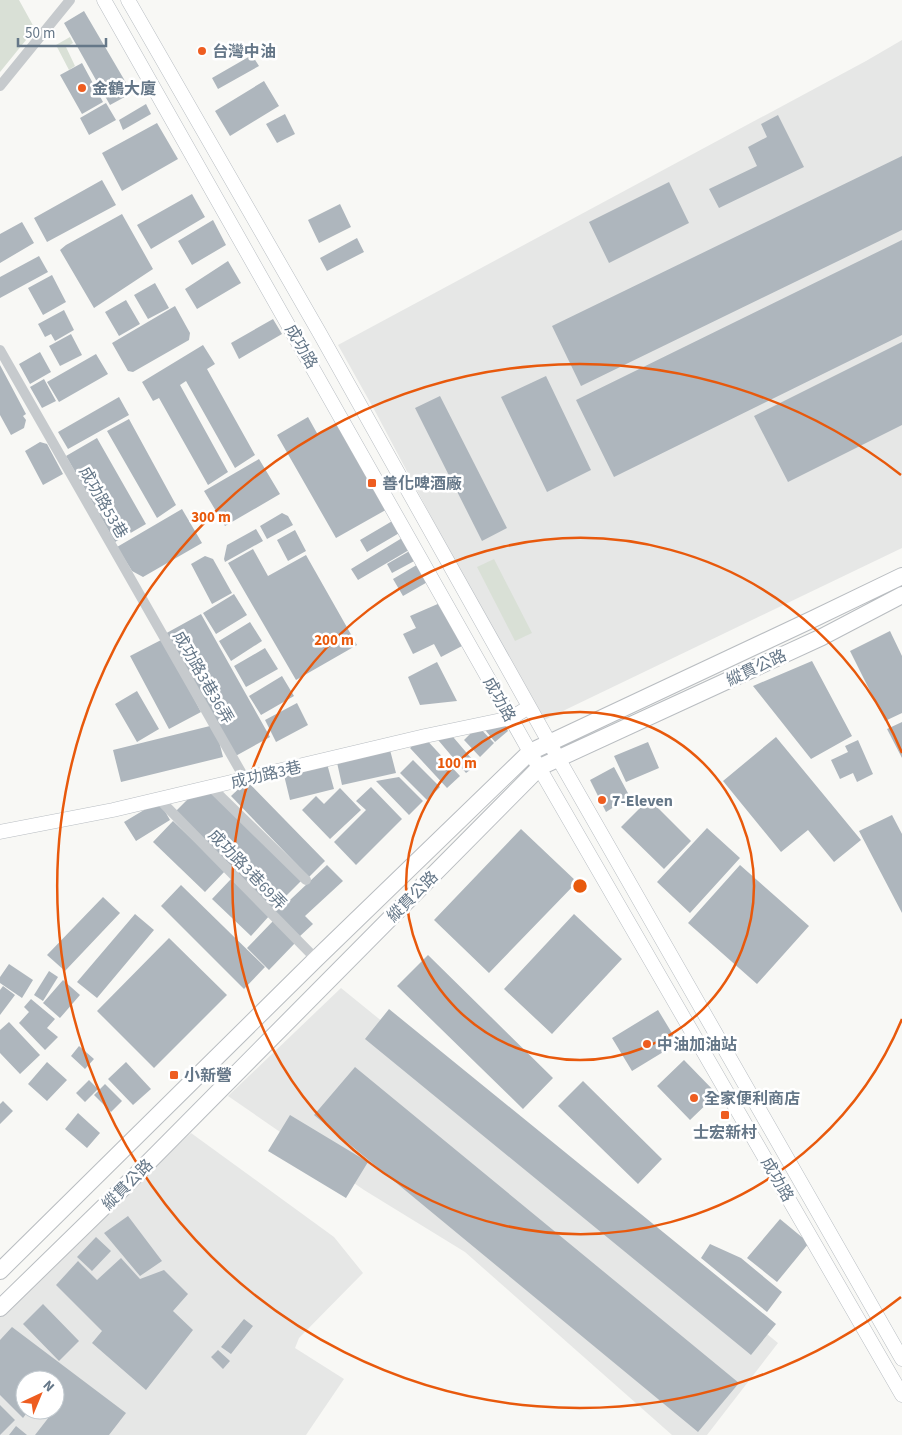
<svg xmlns="http://www.w3.org/2000/svg" width="902" height="1435" viewBox="0 0 902 1435" font-family="'Source Sans 3','Noto Sans TC',sans-serif">
<style>
.built{fill:#e6e7e6;fill-rule:evenodd}
.green{fill:#d9e0d6}
.building{fill:#aeb6bd}
.lines{fill:none;stroke-linecap:round;stroke-linejoin:round}
.secondary-casing{stroke:#b8bdc2;stroke-width:15}
.primary-casing{stroke:#b9bdc1;stroke-width:18}
.street{stroke:#c6cacd;stroke-width:10}
.secondary{stroke:#fff;stroke-width:14}
.primary{stroke:#fff;stroke-width:16}
.ring{fill:none;stroke:#e8590c;stroke-width:2.5}
.poi-dot{fill:#ee5d20;stroke:#fff;stroke-width:2}
.labels{text-anchor:middle;stroke-width:5;stroke-linejoin:round;paint-order:stroke}
.poi-label{font-size:16px;font-weight:bold;fill:#657788;stroke:#fff;text-anchor:start}
.street-label{font-size:16px;fill:#657788;stroke:#fff}
.centre{fill:#e8590c;stroke:#fff;stroke-width:2.5}
.ring-label{font-size:15px;text-anchor:middle;font-weight:bold;fill:#e8590c;stroke:#fff;stroke-width:5;stroke-linejoin:round;paint-order:stroke}
</style>
<rect width="100%" height="100%" fill="#f8f8f5"/>
<path class="built" d="M902 40V548L540 722 375 411 338 345 866 61Z
M341 988 778 1343 707 1435H672L465 1252 364 1190 228 1096Z
M191 1133 334 1237 363 1273 299 1338 295 1348 344 1379 306 1435H0V1315L98 1219ZM25 1380H55V1410H25Z"/>
<path class="green" d="M0 0H19L35 29 0 72Z
M70 37 73 43 66 47 75 66 69 70 56 45Z
M494 559 532 633 515 641 477 567Z"/>
<path class="building" d="M84 11 132 93 110 105 64 23Z
M252 55 259 66 218 89 212 78Z
M82 63 103 102 82 114 60 75Z
M264 81 279 106 230 136 215 111Z
M106 103 116 120 89 135 80 118Z
M146 104 151 114 123 130 119 120Z
M285 114 295 134 277 143 266 124Z
M778 115 804 167 719 208 709 189 757 166 748 147 767 137 761 124Z
M157 123 178 159 122 191 102 153Z
M902 156V230L581 386 552 326Z
M102 180 116 205 47 242 34 218Z
M669 182 689 223 609 263 589 222Z
M192 194 205 217 151 249 137 225Z
M340 204 351 227 319 243 308 220Z
M122 214 153 269 94 308 60 250 66 245Z
M213 220 226 245 192 265 178 241Z
M22 222 34 243 0 263V234Z
M357 238 364 252 327 271 320 258Z
M902 240V335L614 477 576 400Z
M39 256 48 272 0 298V277Z
M228 261 241 283 197 309 185 289Z
M52 275 66 302 43 315 28 288Z
M155 283 169 308 148 319 134 295Z
M126 300 140 324 119 336 105 312Z
M175 306 190 333 189 340 133 372 128 371 112 343Z
M64 310 74 330 55 341 51 334 45 337 38 324Z
M273 319 282 334 239 359 231 343Z
M71 334 82 355 60 366 49 346Z
M902 342V425L788 482 754 416Z
M203 345 215 364 207 369 255 455 235 468 186 381 180 385 228 472 208 485 159 398 153 401 142 382Z
M40 352 51 372 30 384 19 364Z
M96 354 108 374 59 402 47 382Z
M0 365 26 414 23 416 26 420 24 428 11 435 0 415Z
M546 376 591 470 547 492 501 397Z
M44 379 56 401 42 408 30 387Z
M440 396 507 528 482 541 415 408Z
M119 397 129 415 68 449 58 432Z
M308 417 318 435 342 421 391 507 336 538 277 435Z
M129 419 176 505 157 518 107 431Z
M97 438 146 524 115 542 66 456Z
M40 442 47 444 63 474 43 485 25 451Z
M259 459 280 494 225 526 204 491Z
M182 509 202 543 143 577 132 571 117 547Z
M282 513 288 516 293 525 267 539 260 526Z
M394 520 401 532 367 552 360 540Z
M256 529 263 541 225 562 224 559 227 545Z
M295 530 306 551 288 561 277 540Z
M402 538 409 550 358 580 351 569Z
M253 549 268 576 306 555 357 645 296 680 228 563Z
M413 549 418 559 392 573 387 564Z
M205 556 213 559 232 593 212 604 191 564Z
M420 563 431 580 403 596 393 579Z
M234 594 247 615 216 634 203 613Z
M440 603 462 646 441 657 434 644 413 654 403 634 416 628 410 616Z
M201 614 270 737 232 758 216 729 223 757 121 782 113 750 214 725 163 635Z
M250 622 262 641 231 661 219 641Z
M890 631 902 656V713L885 721 850 651Z
M163 639 201 712 169 729 130 656Z
M265 648 278 669 246 687 234 666Z
M812 661 852 736 811 759 753 686Z
M437 662 457 701 420 705 408 677Z
M282 676 294 696 261 715 249 696Z
M137 691 159 729 137 742 115 704Z
M297 703 308 725 276 742 265 720Z
M902 722V758L887 729Z
M504 723 508 731 495 742 481 725Z
M478 726 494 743 480 757 464 740Z
M448 731 477 765 466 773 433 734Z
M423 736 460 776 447 788 410 748Z
M776 737 861 840 834 862 808 830 781 852 723 781Z
M858 740 873 774 857 782 853 773 840 779 831 760 848 752 845 746Z
M648 742 659 768 626 782 614 756Z
M389 746 396 773 342 785 336 758Z
M326 760 334 789 290 800 283 771Z
M413 760 440 787 427 800 400 773Z
M614 767 630 797 606 812 590 780Z
M399 777 423 801 409 815 376 781Z
M247 781 325 861 309 877 231 796Z
M371 787 402 819 356 865 334 842 366 810 356 801Z
M340 788 361 810 330 839 302 810 316 796 324 804Z
M213 790 303 879 272 910 174 813 193 794Z
M649 799 691 841 664 869 621 827Z
M159 801 170 820 136 841 124 822Z
M892 815 902 834V913L859 831Z
M173 821 225 871 205 892 153 842Z
M707 828 740 858 690 913 657 882Z
M521 829 577 882 489 973 434 920Z
M327 865 343 881 305 916 313 924 299 937 274 911 287 898 290 900Z
M740 865 809 926 757 984 688 923Z
M231 879 270 915 251 936 212 899Z
M181 885 265 967 244 989 161 906Z
M103 897 120 913 65 971 47 955Z
M135 914 154 930 97 998 77 982Z
M574 914 622 959 552 1034 504 989Z
M274 920 296 942 269 970 247 948Z
M169 938 227 995 154 1068 97 1011Z
M428 955 553 1078 523 1109 397 986Z
M9 964 33 980 22 998 0 983V977Z
M49 971 58 977 43 1001 34 995Z
M63 980 80 995 60 1018 43 1003Z
M3 986 15 995 0 1015V990Z
M31 999 55 1019 47 1028 58 1037 45 1050 19 1023 29 1012 24 1007Z
M389 1009 776 1324 751 1355 365 1039Z
M658 1010 678 1043 632 1071 612 1038Z
M9 1022 40 1055 20 1074 0 1053V1030Z
M79 1046 94 1059 85 1069 71 1056Z
M684 1060 717 1094 690 1120 657 1086Z
M47 1062 67 1080 47 1101 28 1084Z
M126 1062 151 1089 133 1105 108 1079Z
M355 1067 739 1383 698 1432 314 1115Z
M89 1080 98 1089 85 1102 76 1093Z
M583 1081 662 1159 638 1184 558 1106Z
M105 1084 122 1101 111 1112 94 1095Z
M3 1101 13 1111 0 1124V1104Z
M78 1113 100 1133 87 1148 65 1129Z
M290 1115 368 1162 346 1198 268 1151Z
M128 1216 162 1261 140 1276 104 1233Z
M780 1219 809 1243 777 1282 747 1258Z
M96 1237 111 1251 92 1271 77 1257Z
M710 1244 741 1258 782 1292 767 1312 701 1258Z
M121 1258 140 1279 164 1270 188 1294 173 1311 193 1330 146 1390 92 1343 102 1331 56 1285 78 1261 97 1280Z
M43 1304 79 1341 59 1361 23 1324Z
M244 1319 253 1326 231 1354 221 1347Z
M12 1327 126 1413 109 1435H35L56 1408 55 1407V1380H25V1410H29L23 1418 0 1395V1340Z
M218 1350 230 1361 223 1369 211 1357Z
M0 1405 15 1420 0 1435Z
M16 1426 27 1435H9Z"/>
<g class="lines">
<defs>
<path id="secondary" d="M104 0 530 752 902 1395
M128 0 319 332 558 758 902 1359
M0 832 113 810 425 736 511 718 529 707"/>
<path id="primary" d="M0 1271 316 959 530 752 813 619 902 576
M0 1308 118 1193 540 767 822 637 902 595"/>
</defs>
<use href="#secondary" class="secondary-casing"/>
<use href="#primary" class="primary-casing"/>
<path class="street" d="M0 86 70 0
M0 350 245 779
M211 787 306 880
M159 799 316 959"/>
<use href="#secondary" class="secondary"/>
<use href="#primary" class="primary"/>
</g>
<g class="ring">
<circle cx="580" cy="886" r="174"/>
<path d="M902 1019A348 348 0 1 1 902 753"/>
<path d="M901 1297A522 522 0 1 1 901 475"/>
</g>
<g class="poi-dot">
<circle cx="202" cy="51" r="5"/>
<circle cx="82" cy="88" r="5"/>
<rect x="367" y="478" width="10" height="10" rx="2.5"/>
<circle cx="602" cy="800" r="5"/>
<circle cx="647" cy="1044" r="5"/>
<rect x="169" y="1070" width="10" height="10" rx="2.5"/>
<circle cx="694" cy="1098" r="5"/>
<rect x="720" y="1110" width="10" height="10" rx="2.5"/>
</g>
<g class="labels">
<g class="poi-label">
<text x="212" y="57">台灣中油</text>
<text x="92" y="94">金鶴大廈</text>
<text x="382" y="489">善化啤酒廠</text>
<text x="612" y="806">7-Eleven</text>
<text x="657" y="1050">中油加油站</text>
<text x="184" y="1081">小新營</text>
<text x="704" y="1104">全家便利商店</text>
<text x="725" y="1138" text-anchor="middle">士宏新村</text>
</g>
<g class="street-label">
<text transform="translate(302 346) rotate(60)" y="6">成功路</text>
<text transform="translate(104 502) rotate(60)" y="6">成功路53巷</text>
<text transform="translate(756 667) rotate(-25)" y="6">縱貫公路</text>
<text transform="translate(204 677) rotate(60)" y="6">成功路3巷36弄</text>
<text transform="translate(500 699) rotate(61)" y="6">成功路</text>
<text transform="translate(266 774) rotate(-13)" y="6">成功路3巷</text>
<text transform="translate(248 869) rotate(46)" y="6">成功路3巷69弄</text>
<text transform="translate(412 896) rotate(-45)" y="6">縱貫公路</text>
<text transform="translate(778 1179) rotate(60)" y="6">成功路</text>
<text transform="translate(127 1184) rotate(-45)" y="6">縱貫公路</text>
</g>
</g>
<circle cx="580" cy="886" r="8" class="centre"/>
<g class="ring-label">
<text x="211" y="522">300 m</text>
<text x="334" y="645">200 m</text>
<text x="457" y="768">100 m</text>
</g>
<g transform="translate(40 1395) rotate(44)"><circle r="24" fill="#ffffff" stroke="#c1c9cf"/>
<path d="M0-4L9 19L0 12L-9 19Z" fill="#ee5d20"/>
<text y="-8" font-size="14" font-weight="bold" text-anchor="middle" fill="#657788">N</text>
</g>
<path d="M18 38v8h88v-8" fill="none" stroke="#657788" stroke-width="2.5"/>
<text x="25" y="38" font-size="15" fill="#657788" stroke="#ffffff" stroke-width="4" paint-order="stroke">50 m</text>
</svg>
